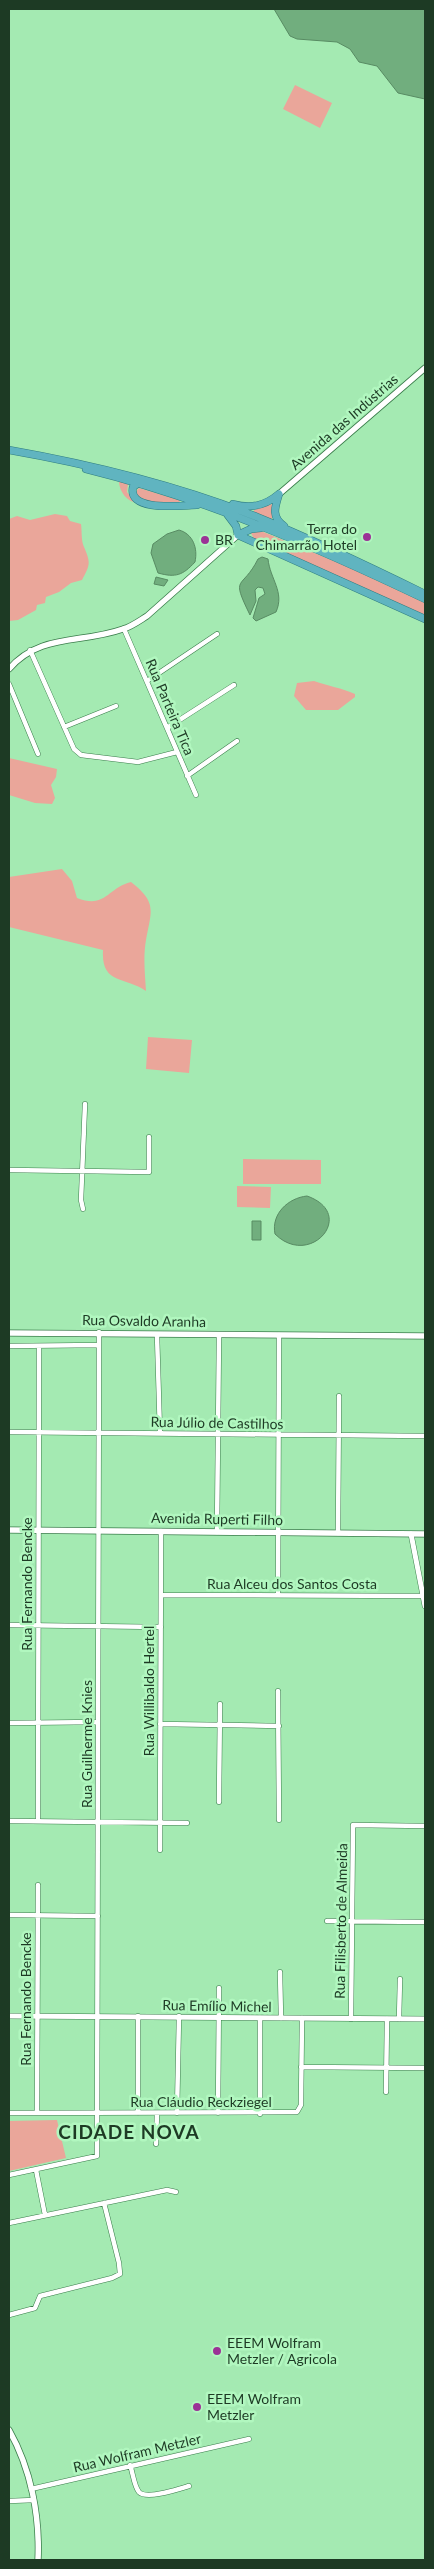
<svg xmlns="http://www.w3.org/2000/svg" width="434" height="2569" viewBox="0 0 434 2569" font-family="Lato,sans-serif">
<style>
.green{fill:#eaa69a}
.water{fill:#71ae7e;stroke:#588b63}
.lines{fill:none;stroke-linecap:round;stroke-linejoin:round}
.minor-casing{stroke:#3a7d4b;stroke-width:5.5}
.tertiary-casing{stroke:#3a7d4b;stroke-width:6}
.secondary-casing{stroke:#3a7d4b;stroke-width:7}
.trunk-casing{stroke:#2f7d80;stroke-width:8}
.minor{stroke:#fff;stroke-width:4.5}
.tertiary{stroke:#fff;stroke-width:5}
.secondary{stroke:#fff;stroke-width:5.5}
.trunk{stroke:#60b4c0;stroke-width:7}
.poi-dot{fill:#9b3296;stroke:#b1f7bf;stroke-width:2}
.labels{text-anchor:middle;stroke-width:5;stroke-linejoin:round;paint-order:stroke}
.street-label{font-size:14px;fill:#1d3a24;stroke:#b1f7bf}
.poi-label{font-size:14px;fill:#1d3a24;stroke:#b1f7bf;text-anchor:start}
.district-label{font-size:19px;font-weight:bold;letter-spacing:1px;fill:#1d3a24;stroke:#b1f7bf}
</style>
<rect width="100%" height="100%" fill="#a4eab2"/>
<path class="green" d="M295 85 332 103 320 128 283 109Z
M119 481 128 484 127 492 135 502C126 501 119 490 119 481Z
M139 488 179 500 180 502C167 506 148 504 137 495V490Z
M272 504V521L254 512V510Z
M55 514 67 516 70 521 81 524C82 530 81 541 84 547 91 563 90 565 82 580L71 583 59 592 46 597 45 603 37 605 36 610 18 620 9 621V519L17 516 30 520Z
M261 531 346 566 425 603V617L255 541 251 533Z
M314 681C328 686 342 688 355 694V697L338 710H306L294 696 297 683Z
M9 758 57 769 56 777 51 785 55 798 52 804 35 803 9 795Z
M62 869 72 881 77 898C106 909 107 888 131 882 158 903 151 911 146 940 143 957 145 974 146 991 125 976 101 985 103 950L9 927V877Z
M148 1037 192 1040 189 1073 146 1069Z
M243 1159 321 1160V1184H243Z
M237 1186 271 1187 270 1208 237 1207Z
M57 2120 66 2158 9 2171V2121Z"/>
<path class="water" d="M274 9H425V99L398 93 377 66 359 62 350 49 337 42 297 39 290 36Z
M179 530C193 534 198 548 195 562 183 575 176 578 158 573L151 553 153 544 167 534Z
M262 557 268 559C270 579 285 592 276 612L256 621 253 618 259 598 265 594 263 588 258 587 255 590 256 601 250 615C230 574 242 591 258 559Z
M156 577 168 580 164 586 154 584Z
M307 1196C358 1214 310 1269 275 1234 271 1214 288 1198 307 1196Z
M252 1221H261V1240H252Z"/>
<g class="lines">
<defs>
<path id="minor" d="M124 629 196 795
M30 650 74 749 81 755 138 762 177 752
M147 681 217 634
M9 684 38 754
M64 727 116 706
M167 728 234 685
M187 776 237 741
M9 1170 149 1172V1137
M83 1209 81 1200 85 1104
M157 1335 160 1433
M9 1346 99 1345
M9 1432 425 1436
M217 1532 219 1335
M338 1533 339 1396
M161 1595 423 1596
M278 1595 279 1335
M9 1625 161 1627
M278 1691 279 1820
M9 1723 98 1722
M160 1724 279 1726
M219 1802 220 1704
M9 1821 187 1823
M38 1821 39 1346
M160 1850 161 1531
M9 1915 98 1916
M327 1921 425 1922
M280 1972 281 2018
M138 2016V2113
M351 2019 353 1825 425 1826
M399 2019 400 1979
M301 2067 425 2068
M386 2092 387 2019
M9 2113 297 2112 301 2105 302 2018
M37 2113 38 1885
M177 2113 179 2016
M218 2113 219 1988
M260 2114V2018
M156 2144 157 2113
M36 2170 45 2215
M9 2175 97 2156 99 1332
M9 2223 167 2190 176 2192
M9 2315 35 2308 40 2296 112 2278 120 2274 119 2263 104 2203
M130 2465C133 2473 134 2486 139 2492 146 2500 179 2489 189 2486
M31 2489 249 2439
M9 2501 34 2500"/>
<path id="tertiary" d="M411 1534 425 1606
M9 2016 425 2019"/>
<path id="secondary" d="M279 494 425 368
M9 669C40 633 81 644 123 629 131 627 139 621 147 616L238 535
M9 1333 425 1336
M9 1530 425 1534
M9 2430C31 2469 40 2516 38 2560"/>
<path id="trunk" d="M9 450C94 465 176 485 257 517 314 540 370 567 425 594
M86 469C204 498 316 547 425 599
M140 482 133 487C127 513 184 505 197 505
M279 494C275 507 271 517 284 526
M233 504C251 509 265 506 279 494
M227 514 236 526 238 535
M238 535 425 619
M238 535 251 529 261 528"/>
</defs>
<use href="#minor" class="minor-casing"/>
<use href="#tertiary" class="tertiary-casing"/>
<use href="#secondary" class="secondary-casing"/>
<use href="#trunk" class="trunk-casing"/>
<use href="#minor" class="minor"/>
<use href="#tertiary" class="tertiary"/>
<use href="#secondary" class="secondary"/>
<use href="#trunk" class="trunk"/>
</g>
<g class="poi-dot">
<circle cx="367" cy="537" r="5"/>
<circle cx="205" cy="540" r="5"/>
<circle cx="217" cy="2351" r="5"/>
<circle cx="197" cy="2407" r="5"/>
</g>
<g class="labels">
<g class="street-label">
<text transform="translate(344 422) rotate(-41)" y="5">Avenida das Indústrias</text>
<text transform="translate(170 707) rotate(67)" y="5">Rua Parteira Tica</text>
<text transform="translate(144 1321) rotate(1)" y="5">Rua Osvaldo Aranha</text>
<text transform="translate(217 1423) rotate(1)" y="5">Rua Júlio de Castilhos</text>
<text transform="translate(217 1519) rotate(1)" y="5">Avenida Ruperti Filho</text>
<text transform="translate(27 1584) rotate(-90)" y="5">Rua Fernando Bencke</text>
<text x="292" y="1589">Rua Alceu dos Santos Costa</text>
<text transform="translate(149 1691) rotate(-90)" y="5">Rua Willibaldo Hertel</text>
<text transform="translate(87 1744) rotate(-90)" y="5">Rua Guilherme Knies</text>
<text transform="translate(341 1921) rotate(-89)" y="5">Rua Filisberto de Almeida</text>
<text transform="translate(26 1999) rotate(-90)" y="5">Rua Fernando Bencke</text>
<text transform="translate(217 2006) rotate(1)" y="5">Rua Emílio Michel</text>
<text x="201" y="2107">Rua Cláudio Reckziegel</text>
<text transform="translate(137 2453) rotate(-13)" y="5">Rua Wolfram Metzler</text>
</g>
<g class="poi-label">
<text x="357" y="534" text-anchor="end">Terra do<tspan x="357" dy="16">Chimarrão Hotel</tspan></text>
<text x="215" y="545">BR</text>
<text x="227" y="2348">EEEM Wolfram<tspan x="227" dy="16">Metzler / Agricola</tspan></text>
<text x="207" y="2404">EEEM Wolfram<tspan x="207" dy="16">Metzler</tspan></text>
</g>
<g class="district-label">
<text x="129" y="2139">CIDADE NOVA</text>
</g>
</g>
<rect width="434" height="2569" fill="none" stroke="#1d3a24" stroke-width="20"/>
</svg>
